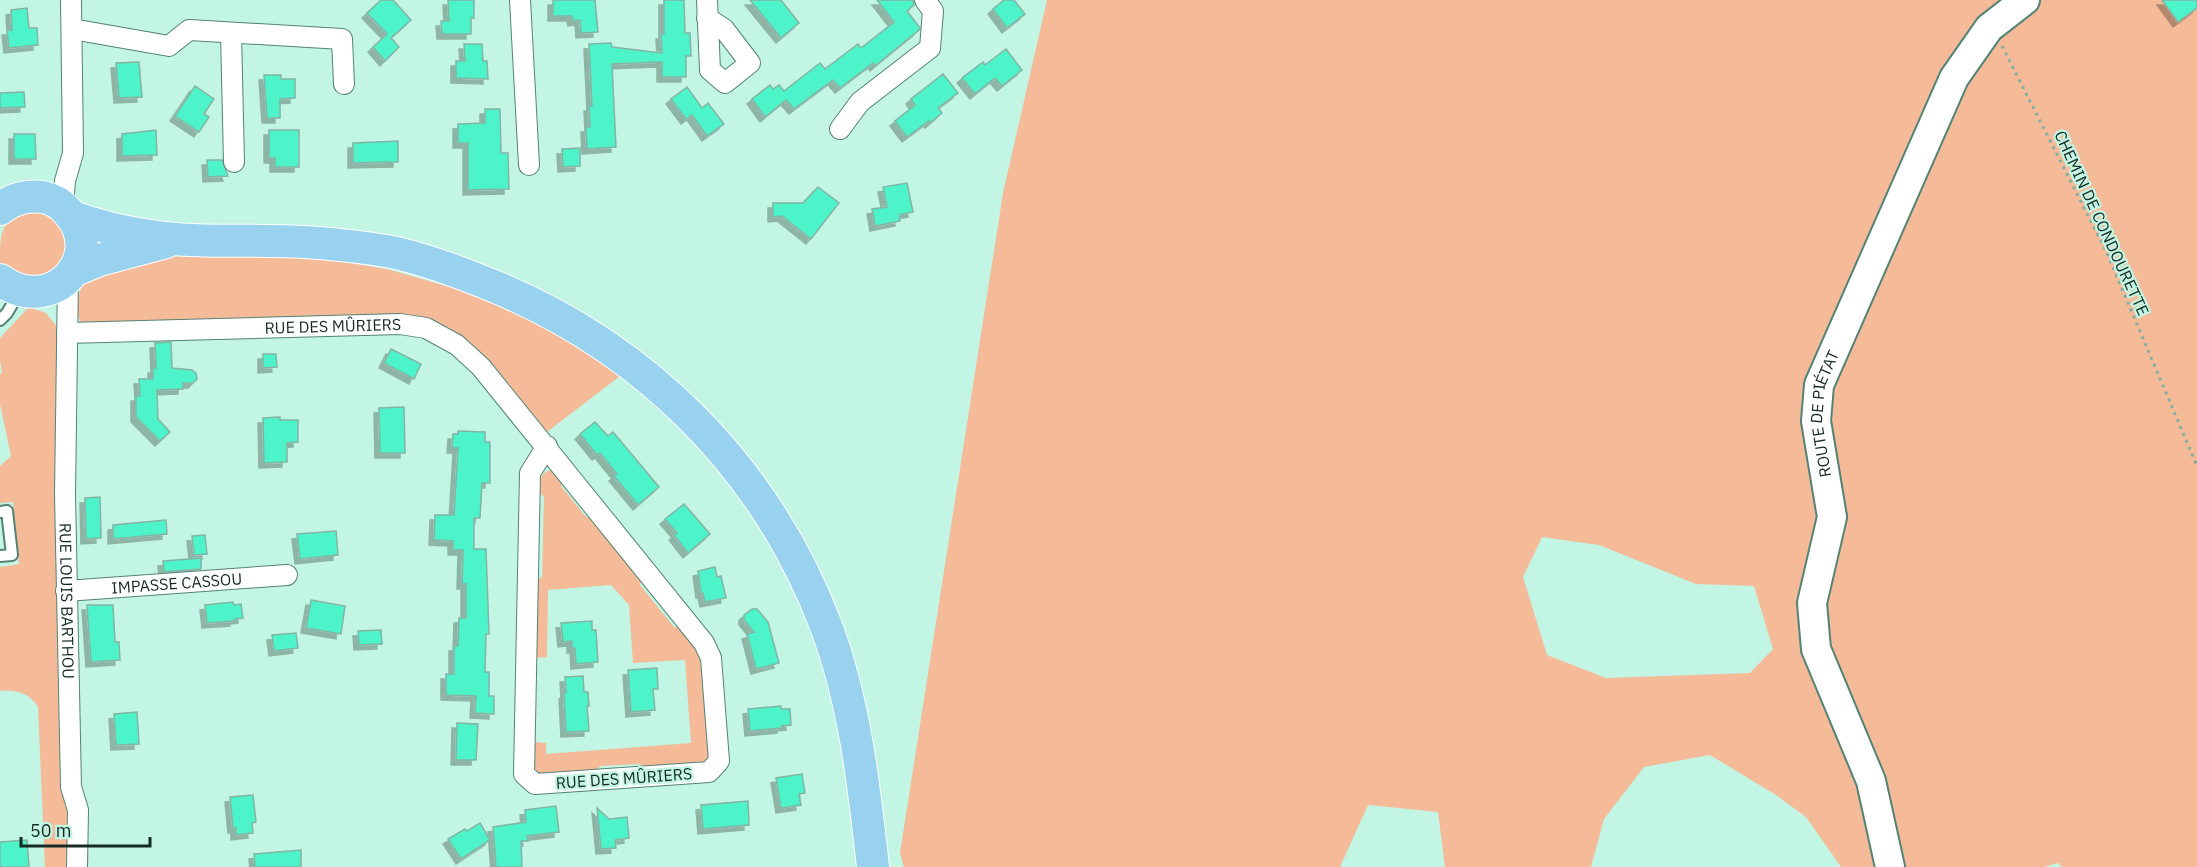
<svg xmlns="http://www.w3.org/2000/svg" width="2197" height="867" viewBox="0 0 2197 867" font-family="'IBM Plex Sans',sans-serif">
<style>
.green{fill:#f5ba98;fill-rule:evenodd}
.building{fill:#4ef3c9;stroke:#83b4a4;stroke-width:1.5;filter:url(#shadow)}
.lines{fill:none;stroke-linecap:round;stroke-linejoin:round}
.lane-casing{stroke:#538374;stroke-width:14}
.street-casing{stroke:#538374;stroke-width:22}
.secondary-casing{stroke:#538374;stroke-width:32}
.primary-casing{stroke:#fff;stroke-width:34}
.path{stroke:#87afa1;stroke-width:3;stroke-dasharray:3 4.5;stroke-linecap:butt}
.lane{stroke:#fff;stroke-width:10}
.street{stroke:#fff;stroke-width:20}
.secondary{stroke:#fff;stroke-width:28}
.primary{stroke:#98d2ee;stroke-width:32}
.labels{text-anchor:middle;stroke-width:4.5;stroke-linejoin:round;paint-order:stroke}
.street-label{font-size:16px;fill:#172b25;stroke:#c2f5e3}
</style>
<defs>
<filter id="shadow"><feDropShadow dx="-5" dy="5" stdDeviation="0" flood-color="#0004"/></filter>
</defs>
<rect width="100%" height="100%" fill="#c2f5e3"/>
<path class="green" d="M1047 0H2197V867H2062L2058 863 2044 867H1841L1806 817 1776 795 1710 755 1644 767 1604 819 1591 867H1445L1438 812 1368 805 1340 867H904L900 853 1003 193ZM1542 537 1599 545 1696 584 1754 586 1773 649 1750 673 1606 678 1547 655 1523 577Z
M23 208 58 216 70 254 41 283 0 265C0 233 0 225 23 208Z
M270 254 331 260 387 269 481 296 537 321 620 376 547 432 486 362 436 325 82 327 77 312 78 300 81 287 91 278 158 257Z
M29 307 46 313 58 328 59 396 55 402 62 789 69 811 66 867H45L38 707C30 693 15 689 0 691V567L19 564 13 502 0 503V466L11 456 0 404V374L2 373 0 361V338Z
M550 470 564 478 561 486 586 517H595L642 577 640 585 674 627H683L702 653 714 753 707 763 645 769 639 764 600 766 595 773 540 776 535 772 534 742 546 743V754L691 743 685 660 633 663 629 605 611 585 548 590 547 657 535 658 536 581 542 577 544 497 539 492C539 482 539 474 550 470Z"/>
<path class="building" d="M381 0H393L411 20 391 38 399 47 385 61 373 47 387 34 367 13Z
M448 0H474V18H471V34H442L441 21H449Z
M553 0H595L598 32 581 33 580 20 573 21 572 16H553Z
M664 0H684L685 33H690L691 56H686V77H662V62L612 64 616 147 587 149 586 127H590L589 106H592L589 44 611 43 612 47 662 53 661 34H664Z
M750 0H781L799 23 781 38Z
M877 0H913L914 5 907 11 920 28 919 30 875 66 873 63 840 88 833 80 794 109 786 100 765 117 752 99 770 85 773 89 779 85 784 91 820 63 825 69 858 44 861 48 894 22Z
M1004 0H1014L1025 14 1007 28 993 9Z
M2162 0H2197V8L2178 22Z
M27 8 29 28H37L38 45 9 48 7 30H12L11 10Z
M464 44H482L483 61H487L488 79 456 78V61H465Z
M1006 49 1022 70 1002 86 995 78 975 94 962 78 983 62 985 65Z
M139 62 142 97 119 98 116 63Z
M943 74 958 93 938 108 942 113 930 123 929 121 907 137 895 121 915 105 911 99Z
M264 75H281V79H295V98L280 99V118H267Z
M195 86 214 99 204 114 209 117 199 132 175 116Z
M687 87 702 108 708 103 724 124 707 136 692 115 686 119 671 99Z
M24 92 25 107 0 108V93Z
M485 109H500L501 153H508L509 189 468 190V143H458V124L485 123Z
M156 130 157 155 122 156V134Z
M269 130H299V167H275V158H269Z
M14 134H35L36 159H14Z
M398 141V162L353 163V143Z
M580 148V166L563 167 562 149Z
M207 160H222L228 176 208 177Z
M907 183 913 212 899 215 900 221 875 226 872 209 887 207 883 187Z
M818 187 839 203 811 239 782 216 773 217V203H803Z
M171 342 172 368 192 370 196 373 197 379 193 383H183V389L157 390 158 419 170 432 160 441 136 417V396H140L139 379H153V368H156L155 343Z
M391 349 421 364 414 379 384 363Z
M263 354H276L277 367 263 368Z
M404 407 405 453H380L379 408Z
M280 417V420H298V442L287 443V462L264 463 263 418Z
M595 422 608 436 613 432 659 487 638 505 614 476 617 474 600 453 597 455 580 434Z
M458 431 485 432V442H490V483H482L480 518H474V549H486L489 634H486L485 672H489V696H494V714L475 713 476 696 446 695V674H454V646H458L459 618H466V584H462L463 550H453V541L434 540 435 515H454L458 448H452L453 434H458Z
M100 497 101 538 86 539 85 498Z
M684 504 710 534 688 553 674 535 677 533 665 519Z
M166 520 167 534 113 539V525Z
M336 531 338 555 300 559 297 534Z
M205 535 207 554 194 555 192 536Z
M201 558V569L164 572 163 561Z
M715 567 717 577 721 576 726 598 705 602 703 593H701L698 571Z
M311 600 345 606 341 634 306 628Z
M233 602 234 605 241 604 243 618 235 619V621L207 623 205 605Z
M87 605H113L115 642H119L120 660 91 662Z
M752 609H757L768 622 779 663 756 669 747 634 754 632 744 620V615Z
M592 621V630H596L598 662 576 664 575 648H572V641L563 642 561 623Z
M381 630 382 644 359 645 358 631Z
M296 633 298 648 274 651 272 635Z
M657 668 658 689H653L655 710 631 712 628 670Z
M583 676 584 692H588L589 706H587L589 731 566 732 564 694 566 693 565 677Z
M781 706V709H790L791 725 782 726V728L750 731 748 709Z
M137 712 139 744 116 745 114 714Z
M457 723 478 724 476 760H456Z
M802 774 805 793 799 794 801 805 781 808 776 778Z
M253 795 256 822 252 823 253 833 236 835V828H233L230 797Z
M748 801 749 825 703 829 701 805Z
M556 806 559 832 527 836 528 841H521L522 867H496L493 827 526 822 525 810Z
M597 808 609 819 627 817 629 838 615 840 616 848 601 849Z
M480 823 490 840 461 859 448 839 465 829 467 831Z
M27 840 29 867H0V842Z
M301 850V867H255L254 854Z"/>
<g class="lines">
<defs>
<path id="lane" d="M0 320 7 313 20 291
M0 512 7 511 12 555 0 556"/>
<g id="street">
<path d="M520 0 529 165"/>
<path d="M707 18 724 29 750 63 725 83 710 70 707 0"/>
<path d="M72 29 169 46 189 30 342 39 344 84"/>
<path d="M231 33 234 162"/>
<path d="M840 129 860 102 930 48 933 11 925 0"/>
<path d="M63 206 65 181 73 153 71 0"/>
<path id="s1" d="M68 277 65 494 71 787 78 810 77 867"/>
<path id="s2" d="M67 333 400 324 426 328 457 345 481 367 704 643 711 658 719 761 709 772 535 784 524 774 530 473 547 446"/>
<path id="s3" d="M66 591 287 575"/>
</g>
<g id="secondary">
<path id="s4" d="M1890 867 1871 781 1816 649 1812 603 1832 517 1816 421 1819 385 1954 78 1989 28 2025 0"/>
</g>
<path id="primary" d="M0 209C13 198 27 195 43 197 52 199 61 204 67 211 109 256 52 318 0 280
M73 217C106 229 142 236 176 239 207 242 239 240 270 241 309 241 348 245 386 251 419 257 451 269 481 281 641 343 765 465 826 626 855 703 864 786 873 867
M73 271 99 260 166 242"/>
</defs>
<use href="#lane" class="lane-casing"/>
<use href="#street" class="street-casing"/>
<use href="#secondary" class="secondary-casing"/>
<use href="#primary" class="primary-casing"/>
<path class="path" d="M2002 46 2106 251 2197 466"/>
<use href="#lane" class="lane"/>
<use href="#street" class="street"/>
<use href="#secondary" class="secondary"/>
<use href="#primary" class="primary"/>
</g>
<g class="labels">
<g class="street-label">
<text transform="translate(2102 223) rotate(65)" y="6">CHEMIN DE CONDOURETTE</text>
<text dy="6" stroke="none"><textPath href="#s2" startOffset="266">RUE DES MÛRIERS</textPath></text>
<text dy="6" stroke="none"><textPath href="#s4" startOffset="471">ROUTE DE PIÉTAT</textPath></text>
<text dy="6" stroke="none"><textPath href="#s3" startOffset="111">IMPASSE CASSOU</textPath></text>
<text dy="6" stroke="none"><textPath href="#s1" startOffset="324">RUE LOUIS BARTHOU</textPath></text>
<text transform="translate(624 778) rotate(-4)" y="6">RUE DES MÛRIERS</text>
</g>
</g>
<path d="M21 837v9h129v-9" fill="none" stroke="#172b25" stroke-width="3"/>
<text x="30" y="837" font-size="18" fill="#172b25" stroke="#c2f5e3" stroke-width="4.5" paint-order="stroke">50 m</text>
</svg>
